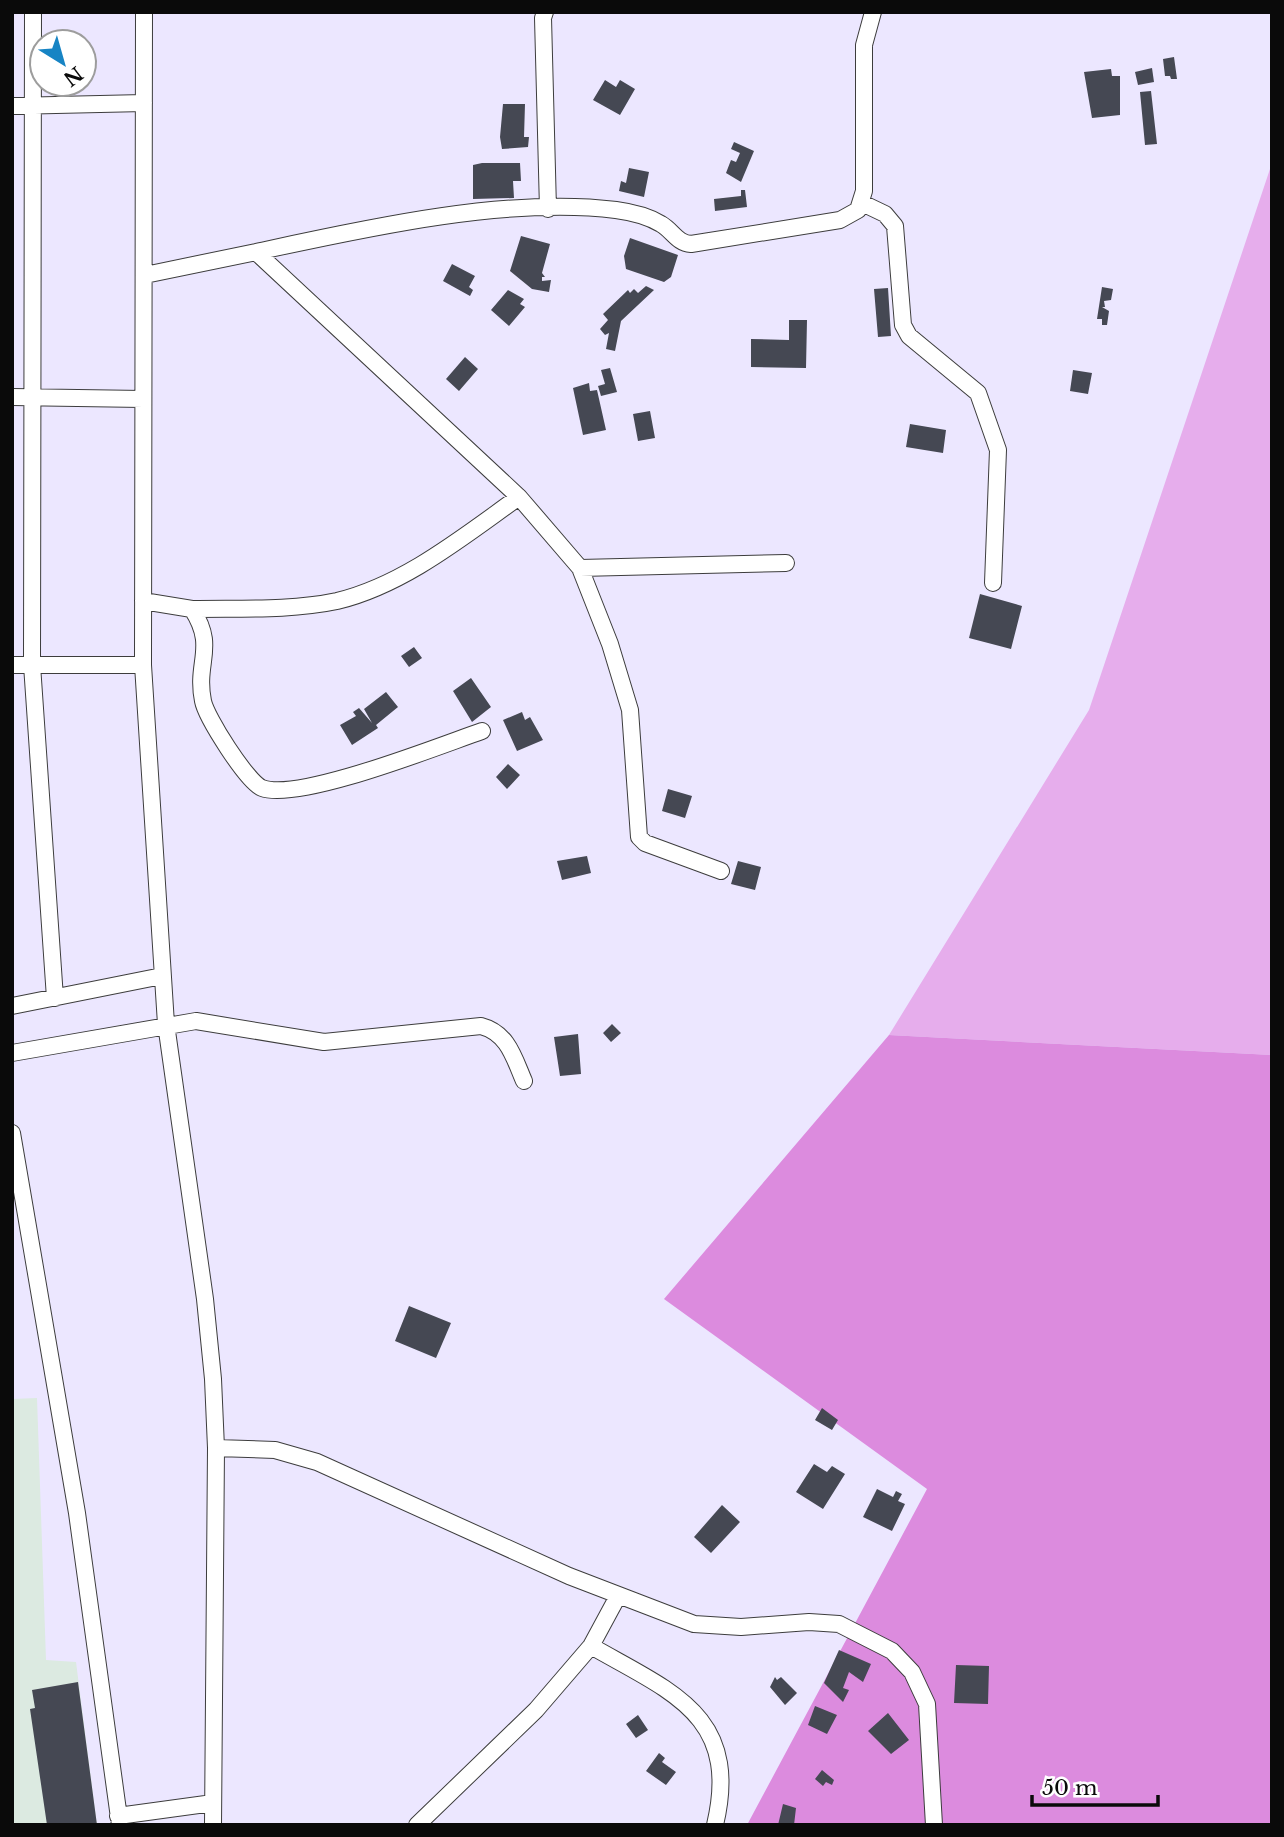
<svg xmlns="http://www.w3.org/2000/svg" width="1284" height="1837" viewBox="0 0 1284 1837" font-family="'Libre Baskerville',serif">
<style>
.industrial{fill:#dceae1}
.green{fill:#e6adec}
.forest{fill:#dc8bde}
.building{fill:#454853}
.lines{fill:none;stroke-linecap:round;stroke-linejoin:round}
.minor-casing{stroke:#3d3d3d;stroke-width:18}
.minor{stroke:#fff;stroke-width:16}
</style>
<rect width="100%" height="100%" fill="#ece7ff"/>
<path class="industrial" d="M37 1398 46 1660 76 1662 97 1825H12V1399Z"/>
<path class="green" d="M1272 163V1055L889 1035 1089 710Z"/>
<path class="forest" d="M889 1035 1272 1055V1825H747L927 1489 664 1299Z"/>
<path class="building" d="M1174 57 1177 79H1171L1170 76H1165L1163 59Z
M1152 68 1154 82 1138 85 1135 72Z
M1111 69 1112 76H1120V115L1092 118 1084 72Z
M605 80 616 87 620 80 635 89 620 115 593 100Z
M1151 91 1157 144 1145 145 1140 92Z
M503 104H525L524 137H529L528 147 502 149 500 137Z
M734 142 754 151 741 182 726 173 731 160 736 162 740 153 731 149Z
M482 163H520L521 181H513L514 198 473 199V165Z
M629 168 649 172 644 197 619 191 621 181 626 183Z
M741 190H745L747 207 715 211 714 199 741 196Z
M521 236 550 244 542 273 545 277H542V281L551 280 549 292 532 289 510 271Z
M630 238 678 255 671 277 664 282 626 269 624 256Z
M452 264 475 276 469 287 473 290 470 296 443 281Z
M646 286 654 290 621 321 615 351 606 349 609 333 605 335 600 329 608 320 603 314 628 290 630 293 634 289 638 293Z
M1102 287 1113 289 1111 300 1104 301 1105 307H1102L1109 311 1107 325H1102V319H1097Z
M888 288 891 336 878 337 874 289Z
M508 290 524 299 520 304 525 307 509 326 491 310Z
M789 320H807L806 368 751 367V339L789 340Z
M465 357 478 369 459 391 446 379Z
M610 368 617 392 601 396 598 386 605 384 601 370Z
M1073 370 1092 373 1088 394 1070 391Z
M589 383 590 391 597 390 606 430 583 435 573 388Z
M650 411 655 438 638 441 633 414Z
M910 424 946 430 943 453 906 447Z
M980 594 1022 606 1011 649 969 638Z
M414 647 422 658 409 667 401 656Z
M471 678 491 707 472 722 453 691Z
M386 692 398 707 376 725 378 728 352 745 340 725 356 716 353 712 359 708 372 723 364 709Z
M522 712 525 720 530 717 543 740 517 751 503 720Z
M508 764 520 775 507 789 496 777Z
M668 789 692 796 685 818 662 811Z
M587 856 591 873 562 880 557 861Z
M738 861 761 867 755 890 731 884Z
M612 1024 621 1033 611 1042 603 1033Z
M578 1034 581 1074 560 1076 554 1037Z
M409 1306 451 1323 436 1358 395 1341Z
M822 1408 838 1420 832 1430 815 1420Z
M814 1464 827 1472 832 1466 845 1474 823 1509 796 1492Z
M877 1489 893 1497 896 1491 902 1494 898 1501 905 1504 892 1531 863 1517Z
M722 1505 740 1522 711 1553 694 1537Z
M839 1650 871 1664 863 1682 849 1672 843 1688 849 1690 843 1702 824 1683Z
M956 1665 989 1666 988 1704 954 1703Z
M775 1677 777 1680 781 1677 797 1693 785 1705 770 1687Z
M78 1682 97 1825H47L30 1709 35 1708 32 1690Z
M815 1706 837 1715 827 1734 808 1725Z
M888 1713 909 1740 891 1754 868 1731Z
M638 1715 648 1730 636 1738 626 1724Z
M659 1753 665 1758 662 1762 676 1772 666 1785 646 1771Z
M822 1770 834 1780 832 1785 826 1782 823 1786 815 1779Z
M783 1804 796 1808 794 1825H778Z"/>
<g class="lines">
<defs>
<path id="minor" d="M33 12 32 665 55 998
M144 12 143 665 166 1024 205 1299 213 1379 216 1448 213 1825
M545 12 543 18 548 209
M12 106 144 103
M862 203 885 214 895 226 903 325 909 336 978 393 998 450 993 583
M256 252C362 229 508 196 616 210 631 212 648 216 661 224 673 231 677 243 691 244L840 220 858 210 864 191V45L873 12
M145 275 256 252 519 497 580 568 610 644 630 710 639 837 645 843 721 871
M12 397 143 399
M580 568 786 563
M143 601 192 609C217 648 195 661 203 701 206 717 247 782 262 788 299 802 441 745 482 731
M192 609C239 608 290 611 337 601 404 585 464 536 519 497
M12 665H143
M12 1006 162 976
M12 1053 196 1021 324 1042 481 1026C508 1033 514 1058 524 1081
M12 1133 77 1513 120 1825
M216 1448 275 1450 317 1462 569 1576 694 1624 741 1627 809 1622 839 1624 892 1651 912 1672 927 1704 934 1825
M591 1646 618 1596
M118 1816 213 1803
M417 1825 536 1710 591 1646C671 1692 741 1715 715 1825"/>
</defs>
<use href="#minor" class="minor-casing"/>
<use href="#minor" class="minor"/>
</g>
<rect width="1284" height="1837" fill="none" stroke="#0a0a0a" stroke-width="28"/>
<g transform="translate(63 63) rotate(143)"><circle r="33" fill="#ffffff" stroke="#9d9d9d" stroke-width="2"/>
<path d="M0-5L12 26L0 18L-12 26Z" fill="#1784c4"/>
<text y="-10" font-size="19" font-weight="bold" text-anchor="middle" fill="#0a0a0a">N</text>
</g>
<path d="M1032 1795v10h126v-10" fill="none" stroke="#0a0a0a" stroke-width="3.5"/>
<text x="1042" y="1795" font-size="21" fill="#0a0a0a" stroke="#ffffff" stroke-width="5" paint-order="stroke">50 m</text>
</svg>
